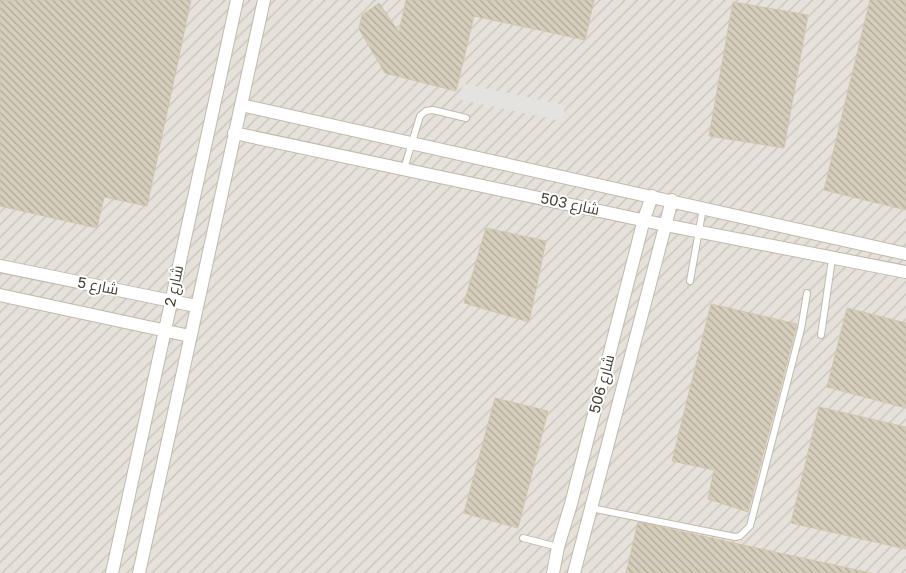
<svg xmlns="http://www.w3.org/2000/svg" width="906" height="573" viewBox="0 0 906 573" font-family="'Golos Text',Cairo,sans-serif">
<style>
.industrial{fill:url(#industrial-furrows)}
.parking{fill:#e5e3df}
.building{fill:url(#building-back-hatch);stroke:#d1c6ae}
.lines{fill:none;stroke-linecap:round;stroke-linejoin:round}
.service-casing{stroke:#c0baa9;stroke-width:8}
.minor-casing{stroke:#c0baa9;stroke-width:14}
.service{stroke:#fff;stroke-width:6}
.minor{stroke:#fff;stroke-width:12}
.labels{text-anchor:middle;stroke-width:4;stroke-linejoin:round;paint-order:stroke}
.street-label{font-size:15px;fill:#474235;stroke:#fff}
</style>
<defs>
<pattern id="industrial-furrows" width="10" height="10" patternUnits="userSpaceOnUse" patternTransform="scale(1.25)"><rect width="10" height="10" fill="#e6e2db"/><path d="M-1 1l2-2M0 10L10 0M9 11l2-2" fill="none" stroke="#c7c3bd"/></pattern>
<pattern id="building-back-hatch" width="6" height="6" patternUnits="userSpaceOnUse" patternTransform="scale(1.25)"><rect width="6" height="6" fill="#d6cebc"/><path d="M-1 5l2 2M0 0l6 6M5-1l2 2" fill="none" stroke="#afa99a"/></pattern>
</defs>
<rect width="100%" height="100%" fill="#f4f1e7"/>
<path class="industrial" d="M0 0H906V573H0Z"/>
<path class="parking" d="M464 84 565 105 562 121 457 99Z"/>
<path class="building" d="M0 0 12 1V0H191L147 206 104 197 97 228 0 206Z
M406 0H594L585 40 474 16 456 91 385 73 359 29 362 15 379 3 399 32Z
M870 0H906V210L824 190Z
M733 2 808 15 784 148 709 136Z
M486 228 546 241 529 322 464 303Z
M711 304 797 324 748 512 708 499 714 470 672 461Z
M847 308 906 323V408L827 387Z
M495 398 548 411 518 528 464 513Z
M819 407 906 427V549L791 523Z
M638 522 871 573H626Z"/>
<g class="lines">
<defs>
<path id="service" d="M404 169 420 116 426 111 433 110 466 118
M690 281 703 208
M821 335 832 259
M591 508 735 537 740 536 750 526 801 329 807 293
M523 538 558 547"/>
<path id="minor" d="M241 105 906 254
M234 133 665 225 906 272
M0 266 196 306
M0 295 190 336
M112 573 237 0
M139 573 264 0
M553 573 558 547 571 504 644 219 652 196
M574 573 672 200"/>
</defs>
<use href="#service" class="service-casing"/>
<use href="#minor" class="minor-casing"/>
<use href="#service" class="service"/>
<use href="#minor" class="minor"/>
</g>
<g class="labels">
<g class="street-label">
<text transform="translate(570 204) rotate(12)" y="5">شارع 503</text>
<text transform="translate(98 286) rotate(11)" y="5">شارع 5</text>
<text transform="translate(174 286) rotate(-78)" y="5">شارع 2</text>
<text transform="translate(602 384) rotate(-75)" y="5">شارع 506</text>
</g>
</g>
</svg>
